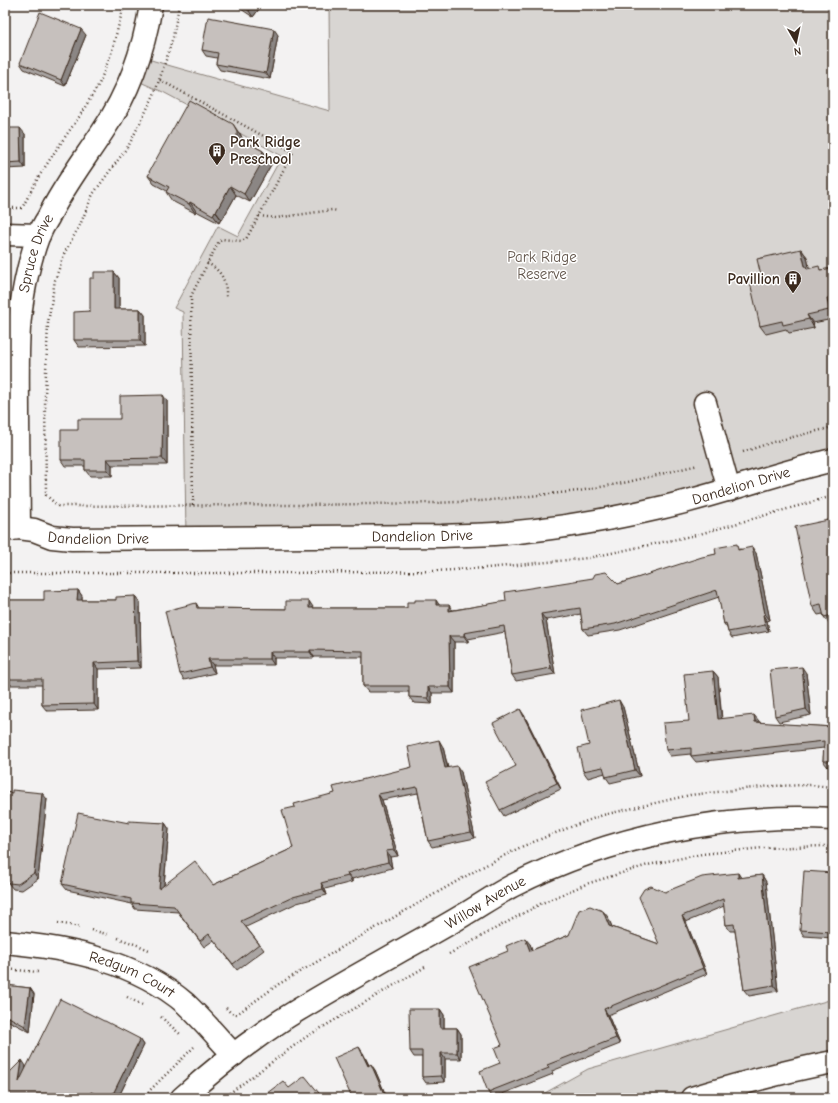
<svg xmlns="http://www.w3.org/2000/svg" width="838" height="1103" viewBox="0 0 838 1103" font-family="'Comic Neue',sans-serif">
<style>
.green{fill:#d8d5d2;stroke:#8a8078}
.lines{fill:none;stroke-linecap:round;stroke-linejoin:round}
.minor-casing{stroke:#3b2a1e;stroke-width:25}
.major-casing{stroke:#3b2a1e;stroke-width:25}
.path{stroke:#3b2a1e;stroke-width:2.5;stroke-dasharray:1 3;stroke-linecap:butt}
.minor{stroke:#fff;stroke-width:22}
.major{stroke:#fff;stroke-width:22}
.wall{fill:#aaa5a3;stroke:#3b2a1e}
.shaded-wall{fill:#8b8684;stroke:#3b2a1e}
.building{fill:#c6c0bd;stroke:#3b2a1e}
.labels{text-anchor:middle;stroke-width:3;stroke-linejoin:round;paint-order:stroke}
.poi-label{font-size:15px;font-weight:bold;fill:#3b2a1e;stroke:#fff;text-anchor:start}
.street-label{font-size:15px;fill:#3b2a1e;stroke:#fff}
.park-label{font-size:15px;fill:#62554b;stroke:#fff}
</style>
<rect width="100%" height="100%" fill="#f3f2f2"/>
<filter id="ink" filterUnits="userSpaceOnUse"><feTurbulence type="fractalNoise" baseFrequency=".025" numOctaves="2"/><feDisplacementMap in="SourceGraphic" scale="8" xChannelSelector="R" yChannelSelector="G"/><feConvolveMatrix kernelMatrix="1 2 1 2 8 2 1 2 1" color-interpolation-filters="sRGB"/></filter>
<g filter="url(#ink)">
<path class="green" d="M329 5H833V460L618 517 186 538 183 312 174 308 218 226 238 236 282 156 163 92 131 78 138 56 171 66 330 111Z
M833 999V1062L692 1098H536L588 1069Z"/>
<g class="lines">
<defs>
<g id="minor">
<path d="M5 234 39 235"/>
<path d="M705 403 729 490"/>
<path id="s1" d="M19 528C19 491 18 453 18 416 18 387 17 357 19 328 21 300 28 264 38 237 41 230 44 224 48 218 63 187 84 160 103 131 128 94 144 49 151 5"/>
<path id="s2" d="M5 530 19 528 34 530 52 537 72 539 442 536C459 535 476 535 494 534 551 530 608 520 664 507 721 494 776 473 833 460"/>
<path id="s3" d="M5 942C69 948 136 961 186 1004 203 1020 218 1038 234 1055"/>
<path id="s4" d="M182 1098C213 1070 247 1043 282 1020 321 995 362 973 402 950 422 939 442 928 462 916 479 906 495 895 512 886 610 836 723 813 833 819"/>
</g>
<path id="major" d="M692 1098C738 1084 785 1071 833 1062"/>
</defs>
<use href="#minor" class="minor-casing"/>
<use href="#major" class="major-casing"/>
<path class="path" d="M179 5 173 37 167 57 154 95 129 145 93 194 80 225 65 252 55 280 48 323 45 395 46 495 58 506 306 505 433 503 481 501 579 491 628 482 698 465
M160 80 293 152 259 216 246 239 241 241 222 239 219 241 191 296 193 505
M5 208H22L38 178 56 150 79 117 99 84 111 54 124 5
M259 216 276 218 332 210 338 211
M207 263C221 270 227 281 226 297
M743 452 773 442 833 427
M5 573H292L435 571 487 568 588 558 649 545 696 535 833 496
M58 923 81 927
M91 930 110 935
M118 938 140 946 149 950
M449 954 542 903 586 884 648 865 702 854 763 848 824 846 833 847
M5 969 38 972
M127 997 144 1006
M226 1008 231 1013 237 1014 279 984 356 939 482 867 521 847 568 828 603 815 690 795 771 786 811 785 833 787
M161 1017 180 1034
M142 1098 194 1047
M223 1098 306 1037 425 967"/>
<use href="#minor" class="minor"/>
<use href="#major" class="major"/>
</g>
<path class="wall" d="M235 5H262L253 17Z
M86 35 65 86 24 69 20 63Z
M278 35 270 79 220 70 216 64 217 58 206 56 202 50Z
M5 128 25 134V168L5 169Z
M240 133 243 140 263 151 272 163 250 202 236 195 222 220 221 219 219 223 196 211 195 213 172 201 166 192 167 191 154 184 148 176 150 173 149 172Z
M801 249 807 257 809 268 822 270 833 268V306L832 307 833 319 813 323 814 328 789 333 786 329 766 334 760 326 762 280Z
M114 272 119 278V309H140L145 315V346L79 347 74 340 90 311 94 278Z
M167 401V465H112V476H90L85 470V466H65L61 460 78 430 120 419Z
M833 519V625H830L824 617 823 614 818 615 812 606Z
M740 549 756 553 770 620 767 621 769 631 732 638 728 632 727 628 724 624 719 597 620 630 588 635 583 629 581 614 546 620 555 674 516 681 512 675 505 632 468 639V642H454V693H432V704L414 703 409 697V692H368L363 686V657H314V658H274V665H213L215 673 184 680 180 674 196 603 199 608 286 609 313 607V608H407L439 605 453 610 618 584 716 554Z
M78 590 82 596V600H116L135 596 140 602 141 668 98 669V710L47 711 42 705V685H5V600H44Z
M713 671 718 677 722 719 759 721V723L833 727V767H828L823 761 824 748 696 762 691 756V754L670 756 666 750 689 721Z
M806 673 811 715 779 722 775 716Z
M623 707 640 776 610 783 606 777 605 773 588 778 583 771 589 745Z
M524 715 561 789 504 816 500 810 516 766Z
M443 747 448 768 461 772 475 838 432 847 428 841 418 793 382 800 398 856 390 857 392 868 352 879V882L325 889 327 895 297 903 246 927 264 950 237 970 214 940 204 947 178 912 135 909 132 904 67 890 62 884 129 823H165L169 829 164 885H213L293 848 295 807 335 793 412 767Z
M5 792 47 799 38 879 22 890 13 889 5 879Z
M833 873V938L804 936 800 930Z
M762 875 766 882 778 991 749 996 744 990 735 931H730L726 925 724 906 686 922 707 974 608 1015 620 1044 552 1071 553 1074 492 1098 488 1092 500 1063 502 1045 530 944 532 950 569 935 608 917 612 927 659 944 665 892 741 878Z
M5 985 30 988 34 994 30 1032 5 1019Z
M440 1009 444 1015V1028H457L461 1034V1059H445V1082L426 1083 422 1077V1057H414L410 1051Z
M140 1039 144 1045 118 1098H5L26 1066 25 1069Z
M363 1053 369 1065 375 1070 387 1098H352Z"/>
<path class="shaded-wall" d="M253 5H262L253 17 249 11Z
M81 29 86 35 65 86 61 80Z
M274 29 278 35 270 79 266 73Z
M233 124 243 139V146L237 137Z
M20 128 25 134V168L21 162Z
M263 151 272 163 250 202 244 194Z
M230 186 236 195 222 220 216 212Z
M190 202 196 211 195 213 189 204Z
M215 211 221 219 219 223 213 215Z
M801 249 807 257 810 272 812 274 805 266Z
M114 272 119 278V315L114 309Z
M827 298 832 307 833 315 829 310Z
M140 309 145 315V346L140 340Z
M807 315 813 323 814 328 809 319Z
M163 395 167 401V465L162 458Z
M107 459 112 465V476L107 470Z
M752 547 756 553 770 620 765 614Z
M78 590 82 596V606L77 600Z
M135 596 140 602 141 668 137 661Z
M436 600 440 606 436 605Z
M309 601 313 607 314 614 309 608Z
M449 605 453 611H449Z
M541 614 546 620 555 674 551 668Z
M763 615 767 621 769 631 765 625Z
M464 633 468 639V642L464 636Z
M449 636 454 642V693L450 687Z
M310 650 314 657V658L310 652Z
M270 652 274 658V665L270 659Z
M208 659 213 665 215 673 210 667Z
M94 663 98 669V710L94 704Z
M802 667 806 673 811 715 806 709Z
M713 671 718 677 722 725 718 719Z
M428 687 432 693V704L428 698Z
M619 700 623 707 640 776 635 770Z
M520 709 524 715 561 789 557 783Z
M754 715 759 721V728L755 722Z
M439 740 443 747 449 774 445 768Z
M457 766 461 772 475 838 471 832Z
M42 793 47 799 38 879 34 873Z
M378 794 382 800 398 856 394 850Z
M165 823 169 829 163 895 159 889Z
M386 851 390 857 392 868 388 862Z
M347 873 352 879V882L348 876Z
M738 873 742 879 738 878Z
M762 875 766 882 778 991 774 985Z
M321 883 325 889 327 895 323 889Z
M603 911 608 917 614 932 609 926Z
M682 916 686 922 707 974 703 968Z
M525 938 530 944 535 957 530 951Z
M30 988 34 994 30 1032 25 1026Z
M440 1009 444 1015V1034L440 1028Z
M604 1009 608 1015 620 1044 616 1038Z
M457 1028 461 1034V1059L457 1053Z
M140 1039 144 1045 118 1098H111Z
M359 1047 363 1053 372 1072 368 1066Z
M441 1053 445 1059V1082L441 1076Z
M22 1060 26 1066 23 1088 19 1082Z
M371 1064 375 1070 387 1098 384 1094Z
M91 1092 95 1098H88Z"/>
<path class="building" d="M240 5H253L249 11Z
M40 12 81 29 61 80 20 63Z
M208 17 274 29 266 73 216 64 218 53 202 50Z
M189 100 233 124 237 131V137L263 151 262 153 266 155 244 194 230 186 216 212 215 211 213 215 190 202 189 204 166 192 169 187 148 176 150 172H149Z
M5 128H20L21 162 5 163Z
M801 249 805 266H806L807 269 819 266 820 270 833 268V297L827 298 829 310 807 315 809 319 783 325 782 321 760 326 750 282 762 280 757 259Z
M94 272H114V309H140V340H74V312L90 311V278H94Z
M163 395 162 458 107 459V470H85V460H61V430H78V419H120V396Z
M833 519V615L824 617 821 604 812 606 795 527Z
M737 544 738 550 752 547 765 614 763 615 765 625 728 632 726 623 724 624 717 590 615 624 583 629 580 608 541 614 551 668 512 675 504 626 464 633V636H449L450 687H428V698L409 697V686H363V651L310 650V652H270V659H208L210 667 180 674 165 611 196 603 197 608 286 609V601H309V608H407V602H415V600H436V605H449V611L506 601 505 592 593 578 595 574 606 572 618 584 702 557 716 554 715 548Z
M78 590 77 600H116V597L135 596 137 661 94 663V704L42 705V679H5V600H44V591Z
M802 667 806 709 775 716 770 670Z
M713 671 718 719 754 715 755 722 833 727V761H823L824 741 691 756V748L666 750 663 723 689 721 684 674Z
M619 700 635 770 606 777 603 767 583 771 578 748 589 745 581 710Z
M520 709 557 783 500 810 485 782 516 766 493 723Z
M439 740 445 768 457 766 471 832 428 841 417 787 378 794 394 850 386 851 388 862 347 873 348 876 321 883 323 889 293 897 241 921 259 944 233 964 209 934 200 941 174 906 131 903V899L62 884 78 813 129 823V821L165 823 159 889 195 861 213 885 293 848 282 810 295 807 294 804 335 793 333 787 412 767 408 747Z
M12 790 42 793 34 873 18 884 9 883 5 878V792L12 793Z
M804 871 833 873V932L800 930Z
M738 873V878L762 875 774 985 744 990 734 924 726 925 723 899 682 916 703 968 604 1009 616 1038 547 1065 549 1068 488 1092 480 1071 500 1063 494 1048 502 1045 469 967 508 951 506 946 525 938 530 951 569 935 579 910 590 906 603 911 609 926 659 944 639 897 644 889 651 886 665 892 702 877Z
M5 985 30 988 25 1026 5 1015Z
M60 999 104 1021H105L140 1039 111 1098H104L91 1092 88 1098H5V1077L22 1060 19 1082Z
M409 1009H440V1028H457V1053H441V1076L422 1077V1051H410Z
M359 1047 368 1066 371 1064 384 1094 375 1098H352L334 1058Z
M305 1076 323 1098H263L262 1097 283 1081 289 1088Z"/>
</g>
<defs>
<symbol id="building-pin" viewBox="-11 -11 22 30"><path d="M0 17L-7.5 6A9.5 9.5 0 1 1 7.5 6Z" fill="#3b2a1e" stroke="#fff"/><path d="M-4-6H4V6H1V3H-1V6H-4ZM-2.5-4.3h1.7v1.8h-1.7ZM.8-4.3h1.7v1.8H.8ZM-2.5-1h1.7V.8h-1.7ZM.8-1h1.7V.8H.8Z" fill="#fff"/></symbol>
</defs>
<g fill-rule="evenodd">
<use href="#building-pin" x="207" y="141" width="20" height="27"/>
<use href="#building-pin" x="783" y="269" width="20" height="27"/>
</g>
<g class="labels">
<g class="poi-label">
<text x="230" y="147">Park Ridge<tspan x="230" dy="17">Preschool</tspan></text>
<text x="780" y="284" text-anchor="end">Pavillion</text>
</g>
<g class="street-label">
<text dy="5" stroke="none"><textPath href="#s1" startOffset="277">Spruce Drive</textPath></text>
<text dy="5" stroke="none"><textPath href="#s2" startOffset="743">Dandelion Drive</textPath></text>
<text dy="5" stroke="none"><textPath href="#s2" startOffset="95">Dandelion Drive</textPath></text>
<text dy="5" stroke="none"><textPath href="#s2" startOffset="419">Dandelion Drive</textPath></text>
<text dy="5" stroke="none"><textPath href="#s4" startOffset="362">Willow Avenue</textPath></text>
<text dy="5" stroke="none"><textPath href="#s3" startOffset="132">Redgum Court</textPath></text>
</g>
<g class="park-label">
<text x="542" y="262">Park Ridge<tspan x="542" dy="17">Reserve</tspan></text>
</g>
</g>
<rect width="838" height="1103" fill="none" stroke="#fff" stroke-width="20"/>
<rect x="10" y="10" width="818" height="1083" fill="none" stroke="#3b2a1e" stroke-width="1.5" filter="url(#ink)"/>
<g transform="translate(796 42) rotate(171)" stroke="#ffffff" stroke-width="3" paint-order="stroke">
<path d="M0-3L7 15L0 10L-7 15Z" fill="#3b2a1e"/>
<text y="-6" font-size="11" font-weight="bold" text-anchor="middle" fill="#3b2a1e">N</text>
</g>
</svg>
